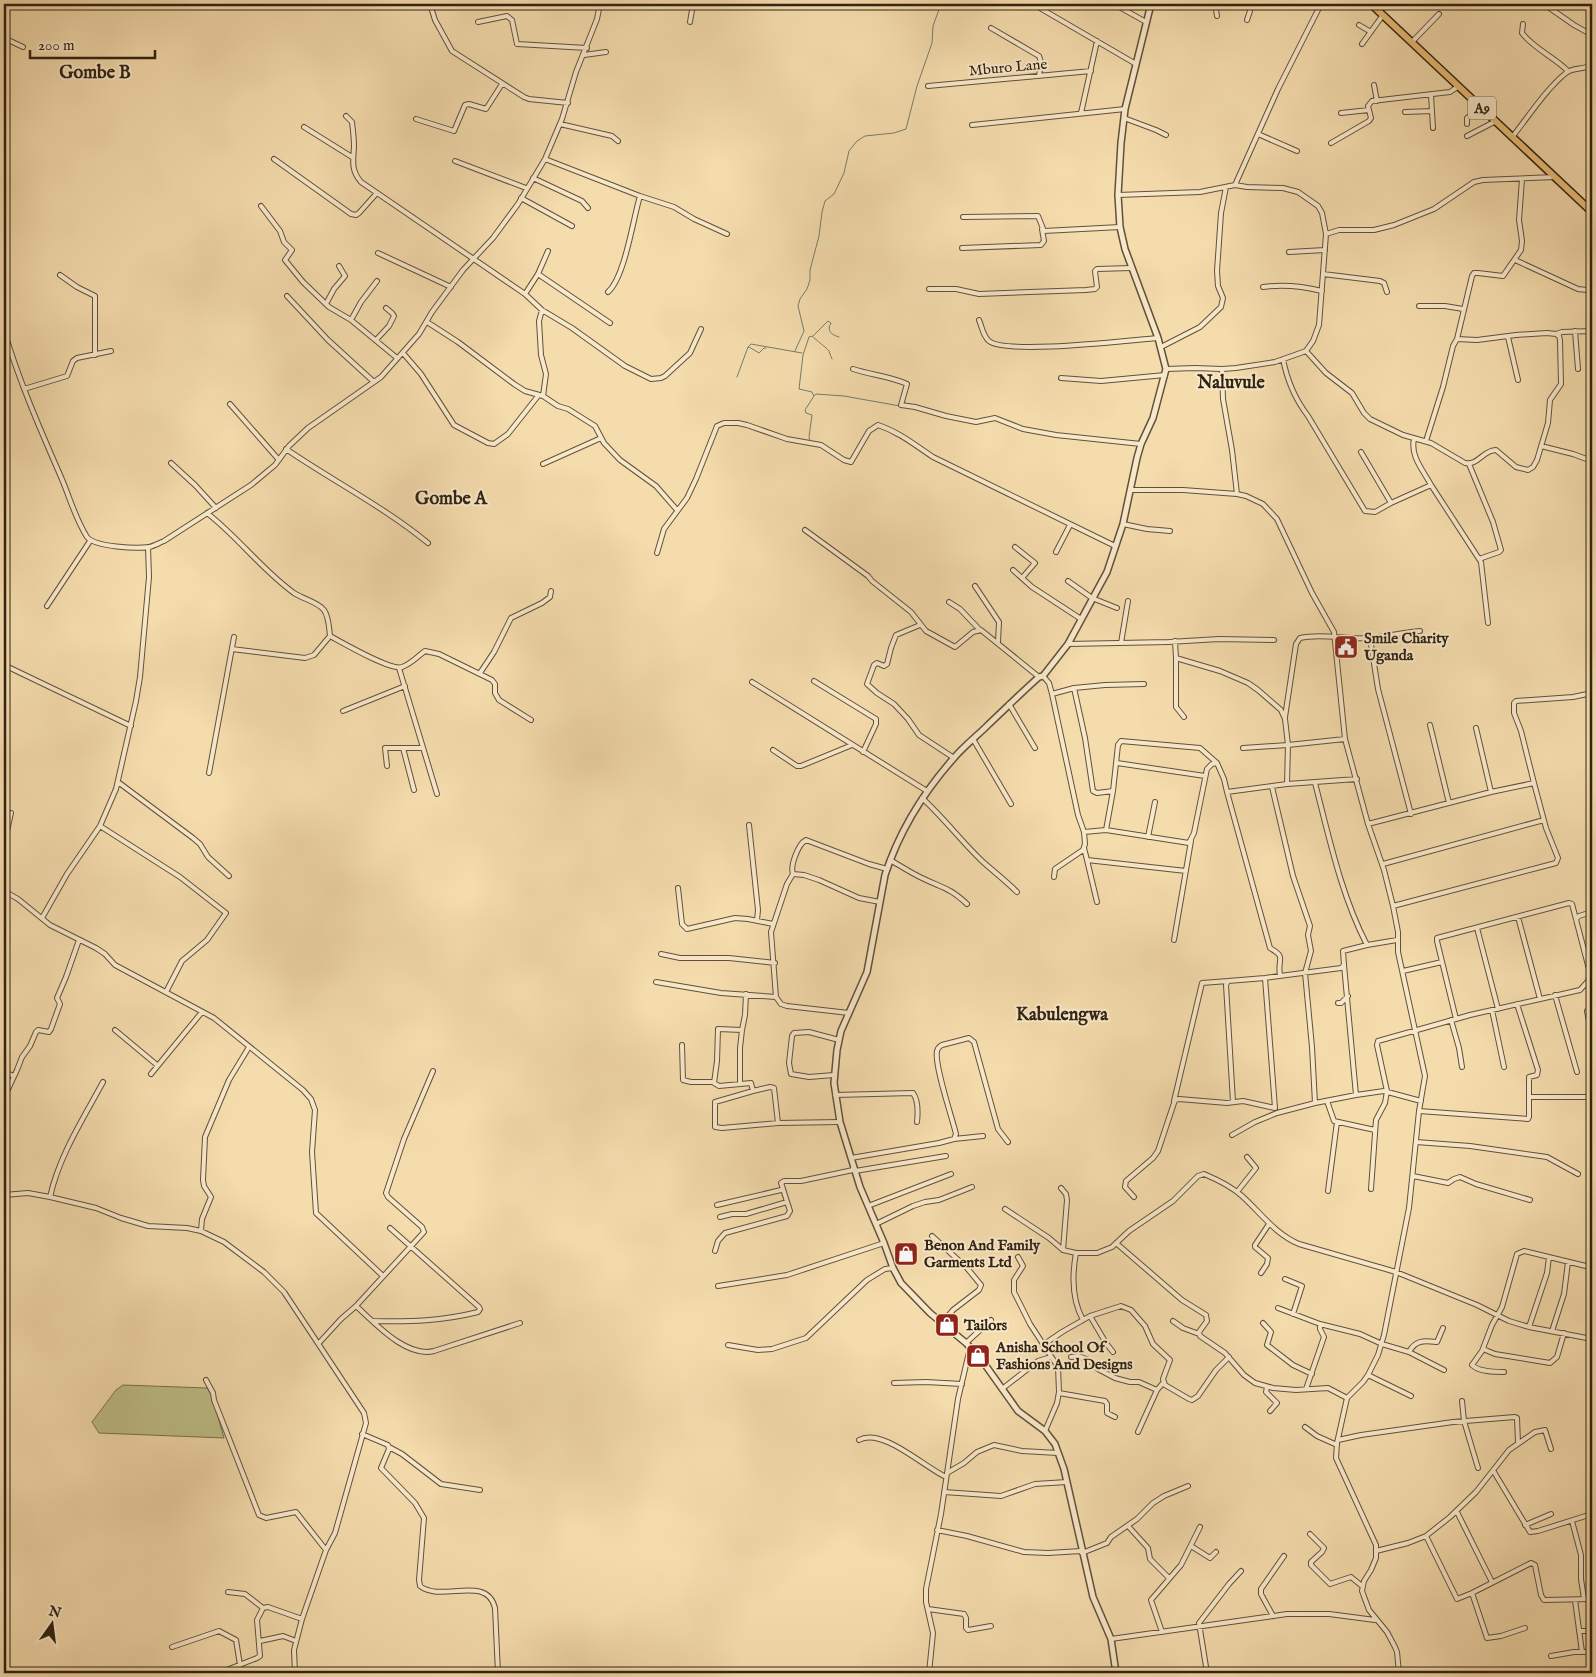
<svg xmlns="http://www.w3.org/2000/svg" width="1596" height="1677" viewBox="0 0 1596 1677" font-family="'IM FELL English',serif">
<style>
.green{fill:#bfbf87;stroke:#78714d}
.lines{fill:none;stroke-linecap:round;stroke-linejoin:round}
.stream{stroke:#717e71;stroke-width:1}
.minor-casing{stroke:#61513a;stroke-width:6}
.tertiary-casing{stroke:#61513a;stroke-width:8}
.primary-casing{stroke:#302313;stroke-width:9}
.minor{stroke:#f8e8ca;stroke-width:4}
.tertiary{stroke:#f8e8ca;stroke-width:5}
.primary{stroke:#eabe76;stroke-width:6}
.labels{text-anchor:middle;stroke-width:4;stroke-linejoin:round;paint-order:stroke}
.shield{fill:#f8e8ca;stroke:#6c5e4a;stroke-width:1}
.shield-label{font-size:14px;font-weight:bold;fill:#302313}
.street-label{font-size:15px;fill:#302313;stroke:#f8e8ca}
.poi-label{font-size:15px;font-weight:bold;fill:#302313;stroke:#f8e8ca;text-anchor:start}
.quarter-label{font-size:18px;font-weight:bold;fill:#302313;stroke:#f8e8ca}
</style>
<rect width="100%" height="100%" fill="#f5dcad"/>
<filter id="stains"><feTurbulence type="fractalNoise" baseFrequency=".004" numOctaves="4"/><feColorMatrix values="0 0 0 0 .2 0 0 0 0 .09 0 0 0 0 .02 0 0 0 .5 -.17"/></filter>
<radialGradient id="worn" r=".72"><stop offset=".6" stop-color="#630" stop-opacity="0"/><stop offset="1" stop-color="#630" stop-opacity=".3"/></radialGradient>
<path class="green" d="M123 1385 207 1388 212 1396 224 1438 99 1433 92 1422 116 1390Z"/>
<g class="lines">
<path class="stream" d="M813 336 828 321 831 323C826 331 832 335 839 337
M748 347 751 344 802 353
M795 351 804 331 798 306 800 299 807 289 810 280V270L819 236 822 212 825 201 834 194 844 173 849 151 857 141 865 136 894 133 906 129 917 86 932 43 933 26 941 4
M832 359C831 357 830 354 829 351 827 348 816 340 812 336L809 337 803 355 799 389 812 392 814 396 816 394 844 396 900 406
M737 377 748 347H749L759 353 764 348H766
M810 441 809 437 812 415 806 413 805 410 814 396"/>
<defs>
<path id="minor" d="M430 4 435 20 452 51 524 97 529 99 568 103
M1033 4 1136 64
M1114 4 1146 22
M1215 4 1217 16
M1544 4 1574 25 1592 35
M1247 20 1250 11 1249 4
M478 22 507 16 512 20 517 44 587 48
M690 22 693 4
M1523 24 1522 33C1533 48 1554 57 1568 71
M1359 25 1371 32
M991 28 1039 56 1041 62 1039 76
M4 38 23 47
M1412 42 1439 14
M1362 44 1383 15
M584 55 606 52
M1374 85 1377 101
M928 86 1091 71
M1431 95 1433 128
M1405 112 1432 111
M1081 113 1097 41
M1341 113 1369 110
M346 116 352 122C353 130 354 139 354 147 353 162 351 170 361 182L525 294 542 310 572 328 625 366 651 379 661 378 665 376 690 353 701 329
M1124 118 1156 130 1166 135
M416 119 454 131 465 105 469 104 486 109 502 84
M560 124 612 136 618 141
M1467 124V118L1481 107
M972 125 1125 109
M304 127 352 157
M1258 134 1297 151
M1467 136 1496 121
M1513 136C1528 117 1547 88 1566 73 1573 67 1584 70 1592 65
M1331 143 1369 121 1371 118 1368 106 1372 101 1450 92 1459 86
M274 159 351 214 356 215 359 213 376 194
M545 159 640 196C633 219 625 277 608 292
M455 161 526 188
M533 178 582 201 588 208
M1235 185 1278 89 1321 4
M1118 195 1200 192 1235 185 1247 187 1283 188 1298 192 1318 206 1322 213 1326 234
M640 196 674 207 694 219 727 234
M521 198 572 226
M261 206 280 231 284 242 292 250 285 260 303 282 329 307 351 320 397 358
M963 217 1038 216 1044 231 1120 227
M962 248 1041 245 1044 241 1042 229
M1289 252 1325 250
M378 253 451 287
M1515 260 1578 289 1587 290 1592 287 1591 234 1592 227
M538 274 548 251
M1323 274 1380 281 1384 283 1387 292
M60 275 77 287 95 296V355
M1263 287C1283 284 1302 286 1322 291
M929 289H956L979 294 1086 290 1095 289 1097 287 1095 271 1097 269 1131 268
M525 294 538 274 610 323
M287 296 328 340 374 382
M326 304 334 289 345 276 339 266
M1419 306H1445L1463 309
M542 310 539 321 541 355 546 374 543 396
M351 320 361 302 377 281
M979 320C982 327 983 336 989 341 1006 355 1130 340 1158 338
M427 322 458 342 514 384 525 391 543 396 558 406 568 409 595 426 604 443 620 460 656 486 677 510
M4 330C19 381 40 429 61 477 70 498 75 518 87 537 95 547 137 549 149 547 154 546 159 543 164 541L251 485 275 465 289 446 308 428 381 377 419 334 432 312 463 270 493 238 518 204 545 159 562 119 576 72 597 19 600 4
M1575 331 1578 369
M1508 337 1518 380
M1457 339 1477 340 1516 335 1547 333 1556 334 1562 332 1592 331
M376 340 389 326 394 316 392 313 386 308
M1161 347 1200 327 1221 307 1223 298 1218 286 1217 271 1221 213 1226 187
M1306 351 1326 373 1352 393 1364 413 1370 419 1403 435 1431 443 1465 463C1478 466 1483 450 1496 450L1516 467 1528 470 1533 467 1537 460 1548 423 1550 400 1561 384 1560 340 1559 336 1556 334
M403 353 421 374 454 425 488 443 494 444 508 434 538 396
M1283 359C1287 380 1295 399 1308 416L1365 511 1375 512 1391 503 1431 485 1481 562 1488 623
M853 369C871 375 890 376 907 384L901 405 915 407 946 416 976 422 995 418 1023 429 1056 435 1141 444
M1166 369 1195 368 1222 369 1236 368 1275 362 1306 351 1313 341 1319 325 1326 234 1339 230H1374L1394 225 1434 209 1474 182 1483 180 1555 177
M1222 369 1223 399 1232 450 1237 494
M1061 378 1101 381 1165 375
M24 389 67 376 73 361 77 358 111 351
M230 404 279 460
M1414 439C1410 456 1423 470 1431 485
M1426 441 1443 387 1453 346 1457 339 1472 276 1474 273H1478L1503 276 1521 250 1522 241 1519 220 1522 179
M1541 446 1573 454 1592 461
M286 449C333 481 384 507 428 543
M1361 452 1391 503
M171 463 195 485 216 508
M543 464 601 438
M1469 464 1493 522 1501 550 1499 552 1479 559
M1130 490H1183L1237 494 1246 496 1263 504 1277 519 1312 593 1334 632 1345 739 1368 824 1384 870 1393 906 1398 932V952L1425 1076 1419 1111 1409 1208 1384 1335 1378 1355 1368 1375 1363 1382 1347 1398 1337 1443 1336 1458 1376 1545V1558L1371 1570 1364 1581 1362 1591 1369 1610 1387 1632 1395 1647 1397 1652 1399 1673
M207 513C238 537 262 570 294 593 303 599 318 602 324 610 329 617 329 628 330 636
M1123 524 1147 529 1170 531
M805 530 868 576 872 581 911 612 926 631 955 647 973 632 981 630 1039 677
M1015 547 1035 563 1022 578
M1056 552 1070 525
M657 553 664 529 687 498 696 479 717 426 724 423H738L747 425 787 439 821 445 844 460 851 462 869 431 878 425C899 432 915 445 933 457L1115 546
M1013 570 1032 587 1081 619
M1068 581 1092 598 1117 608
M975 586 999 622 998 642
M949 602 960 609 979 629
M47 606 90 541
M920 625 896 635 891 648 887 664 884 666 877 663 874 665 867 684 877 693 894 704 908 719 919 735 954 758
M330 636C343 643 391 671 402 667 411 664 418 656 425 651L439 654 492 680 495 684V693L499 700 531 720
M1370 638 1378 689 1411 814
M1175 641 1176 658 1220 671 1248 683 1258 690 1281 710 1285 719 1288 745 1345 739
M1121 643 1128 601
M1068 644 1169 642 1219 639 1274 640
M232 649 305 658 314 655 330 636
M1176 658V707L1184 717
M4 665 131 726
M399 668 437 794
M480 673 494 652 511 618 542 603 550 597 551 591
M1043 676 1049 683 1052 694 1078 815 1084 832 1085 844 1083 850 1055 869 1054 877
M814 681 876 719V724L863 752
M752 682 927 791
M1074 688 1105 685 1144 684
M1052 694 1074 688 1085 738 1093 791 1097 793 1113 791
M1009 704 1035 748
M343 711 405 686
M1285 717 1296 644 1300 638C1323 633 1346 640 1370 638 1387 637 1403 632 1420 631
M1430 725 1449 803
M1476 728 1491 792
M973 739 1011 804
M403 748 414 790
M1243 748 1288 745 1287 784
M773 750 797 766H801L852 745
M1117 763 1205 776
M387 766 385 748H423
M209 773 234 637
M118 782 193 838 200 844 208 857 229 876
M1315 783C1329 837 1341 895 1367 945
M1272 787 1293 876 1310 926 1308 935 1311 951 1305 973 1312 1047 1315 1103
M922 798C944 818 961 841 982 861 993 871 1006 881 1017 892
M1368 824 1491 792 1534 783 1521 731 1514 713V703L1516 701 1573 697 1592 693
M749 825 758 910 757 920
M100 826 180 877 226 913 207 940 182 961 166 992
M1106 830 1113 791 1118 745 1121 741 1200 748 1217 763 1224 779 1227 792
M1084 832 1106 830 1189 843 1194 833 1207 769 1212 764 1217 763
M1148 837 1155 802
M4 844 11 813
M1084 848 1087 860 1186 871
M890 860C901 866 911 873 922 878 942 888 949 887 967 904
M1087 860 1097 902
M1383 864 1544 820
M793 874C790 866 798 844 806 840L869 864 887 869
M678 888 682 924 687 929 735 918 748 919 773 924
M4 891 18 899 50 925 96 948 105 954 115 965 214 1018 303 1090 311 1099 315 1110 312 1152 316 1213 383 1276
M1393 906 1556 863 1558 858 1546 828 1534 783
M1518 917 1540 999
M42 918 67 874 100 826 116 789 136 701 140 677 149 577 148 547
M1576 919 1579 916 1592 912
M1477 928 1498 1009
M1174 940 1191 841
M661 954 680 958H729L775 963
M1344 965 1356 1095
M1403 971 1442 962
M1280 976C1277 957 1287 958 1270 948L1227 792 1287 784 1357 779
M1265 978 1275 1108
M656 982 721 993 776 997
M746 994 745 1015 742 1030 718 1029 717 1061 714 1083 719 1086 751 1083 753 1091 770 1087 774 1088 778 1123
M1555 995 1577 1072
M4 1000 7 991
M1338 1003H1341L1348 996
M1492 1010 1504 1067
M1592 1010 1587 1011 1589 1021H1592
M849 1013 787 1006 781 1004 776 997 771 932 787 884 793 874 804 875 819 880 859 898 880 902
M1451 1020 1459 1048 1462 1067
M115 1030 157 1065
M682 1045 683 1080 691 1082H714
M4 1072 14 1076
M151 1074 202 1012
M834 1075 809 1077 791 1074 789 1063 792 1036 794 1033 809 1032 839 1040
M740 1084V1048L742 1030
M753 1091 715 1102V1127L722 1128 778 1123 840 1122
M835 1095 913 1093C918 1100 918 1113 917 1122
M1529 1097H1592
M4 1098 17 1070 22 1057 30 1046 36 1032 38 1030 49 1032 51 1029 60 1004 57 998 66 977 79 940
M1174 1101 1202 983 1228 981
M1327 1101 1334 1121 1375 1130
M1233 1102 1226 985 1228 981 1265 978 1341 968 1344 965 1343 951 1367 945 1397 940
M1419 1111 1528 1119 1529 1117V1077L1537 1075 1538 1070 1517 1004
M1232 1135 1255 1122 1277 1113 1315 1103 1356 1095 1384 1091 1421 1101
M954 1139 983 1136
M1416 1142 1470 1146 1547 1157 1578 1174
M851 1158 939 1143 954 1139 956 1134C952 1117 934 1065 937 1051 938 1047 939 1047 942 1045L969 1038 974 1042 998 1129 1008 1142
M855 1171 946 1156
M1413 1176 1448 1183 1454 1179 1460 1177 1476 1184 1530 1200
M1061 1188 1066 1194 1067 1200 1063 1250
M1371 1189 1376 1120 1385 1103 1387 1091 1377 1045 1378 1041 1470 1015 1580 990 1588 981 1590 973 1572 904 1569 903 1437 938V941L1456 1019
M1328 1191 1337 1122
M1237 1192 1256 1168 1247 1157
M4 1195 28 1193 50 1197 96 1208 121 1218 148 1226 187 1228 201 1231 224 1242 264 1272 284 1292 364 1413 366 1423 335 1533 326 1550 302 1619 294 1650 295 1673
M50 1197C59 1156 83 1119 103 1082
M1134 1197 1125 1187 1126 1181 1153 1158 1158 1151 1175 1100 1179 1099 1227 1103 1243 1101 1275 1108
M717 1205 781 1190 783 1189 781 1183 784 1181H801L853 1170V1168
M868 1206 951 1174
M1005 1209 1049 1238 1063 1250 1076 1253H1097L1112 1247 1129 1231 1173 1201 1198 1176 1204 1174C1216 1179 1232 1187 1242 1196 1261 1213 1275 1234 1299 1244L1396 1272 1477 1305 1509 1321 1529 1327 1592 1339
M720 1217 732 1214H746L787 1202
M876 1224 913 1206 925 1202 939 1200 972 1187
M201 1231 202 1219 211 1197 204 1186 203 1180 205 1137 229 1080 249 1047
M932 1236 967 1268 981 1285 979 1290 953 1310 942 1323
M1116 1243 1182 1300 1206 1315 1207 1321 1199 1332 1200 1336 1225 1353 1244 1375 1255 1383 1273 1388 1296 1390 1328 1388 1347 1398
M715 1251 718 1241 725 1233 787 1216 790 1211 783 1189
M1076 1253C1072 1275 1072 1300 1083 1320
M1018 1257 1023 1266 1014 1280V1292L1030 1324 1058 1367 1059 1392 1057 1403 1045 1431
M1261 1273 1267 1264 1268 1258 1255 1247V1245L1269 1224
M1285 1279 1302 1286 1293 1314
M718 1286 787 1275 884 1243
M356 1306C375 1323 406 1358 434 1351L520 1323
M1278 1308 1320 1324 1360 1334 1382 1344 1409 1352 1444 1370
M1090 1316 1106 1343 1113 1352
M373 1321C411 1322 442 1321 478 1312L480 1309 479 1307 390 1228
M1173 1321 1183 1328 1199 1334
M1263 1323 1271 1332 1267 1345 1293 1365 1312 1374
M1529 1327 1547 1273 1549 1257
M1552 1331 1564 1294 1568 1262
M319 1343 341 1319 356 1306 424 1232 422 1227 388 1197 386 1193 404 1139 433 1071
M966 1343 991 1320
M728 1345 758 1350 772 1349 806 1338 867 1280 885 1269 893 1268
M1043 1345 1062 1332 1090 1316 1121 1306 1131 1310 1145 1326 1153 1344 1170 1360 1163 1379 1165 1385 1189 1399 1192 1400 1198 1396 1216 1370 1229 1357
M1483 1349 1495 1354 1550 1363 1557 1357 1564 1333
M1409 1352C1416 1339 1425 1341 1437 1342L1443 1328
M1071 1357 1078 1356 1089 1360 1098 1369 1115 1378 1130 1382H1139L1157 1390
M1504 1372C1495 1372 1479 1372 1472 1365L1482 1351 1492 1325 1502 1307 1517 1254 1524 1251 1590 1267
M1368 1375 1411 1396
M206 1380 213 1393 214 1400 259 1515 266 1518 296 1512 326 1550
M894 1383 926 1382 962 1384
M1267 1387 1266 1392 1277 1403 1270 1411
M1002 1389 1038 1361 1051 1357
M1306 1389 1324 1337 1320 1329V1324
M1059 1393 1105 1401 1107 1404V1413L1115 1417
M1462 1401 1464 1421 1478 1468
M1305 1427 1317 1436 1337 1445
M1138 1432 1157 1390 1163 1383
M362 1434 388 1445 389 1449 381 1468 415 1503 424 1518 419 1580 420 1586C441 1603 487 1574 495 1608L498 1673
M859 1440C882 1427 924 1467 946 1477
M1338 1440 1361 1435 1453 1422 1515 1417 1517 1418 1518 1443
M389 1447 402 1454 441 1484 480 1490
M1494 1472 1530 1532 1538 1531 1592 1514
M947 1473 964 1463 977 1452 994 1445 1022 1451 1058 1453
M944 1492 1001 1496 1035 1484 1067 1482
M1457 1512 1492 1582
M1572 1521 1581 1555V1579L1584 1599
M1525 1525 1551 1514
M1128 1526 1148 1548 1150 1559 1169 1578
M937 1530 967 1536 1024 1552 1048 1553 1081 1551
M1310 1534 1324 1548 1322 1552 1311 1562V1565L1330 1584 1351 1577 1362 1586
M1426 1536 1457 1599 1472 1593 1531 1563 1535 1565 1541 1595 1544 1600 1592 1599
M1191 1546 1210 1558 1216 1552
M1376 1551 1408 1543 1426 1536 1450 1517 1476 1492 1509 1450 1535 1432 1545 1430 1551 1449
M1082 1553 1107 1543 1111 1537 1137 1519 1153 1503 1164 1496 1188 1486
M228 1592 245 1594 263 1608
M1472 1593 1487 1638 1501 1636 1525 1628
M1575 1600 1582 1652
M928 1609 964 1614 966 1618V1628L968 1630 991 1626
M1273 1616 1261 1594V1589L1284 1556
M1579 1631H1592
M1162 1632 1151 1600 1181 1565 1200 1527
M1111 1639 1287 1614H1329L1375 1620
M260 1641 283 1636 296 1641
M172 1647 219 1631 236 1640 240 1665
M1551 1656 1574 1652H1592
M219 1673 257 1658 260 1656 257 1620 263 1608 268 1607 302 1619
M929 1673 933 1633 926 1602V1589L941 1514 958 1399 970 1348
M1077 1673H1085
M1207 1673 1199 1623 1229 1584 1241 1571"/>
<path id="tertiary" d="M1116 1673 1111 1639 1093 1597 1064 1469 1055 1444 1045 1431 1018 1411 981 1359 966 1343 930 1313 901 1283 893 1268 884 1243 860 1187 840 1122 834 1083 837 1050 841 1031 867 972 885 875C899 832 923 793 953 759 964 746 977 736 989 724 1006 708 1022 692 1039 677L1043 676 1068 644 1107 572 1123 524 1137 458 1141 444 1153 418 1166 369 1158 338 1125 249 1120 227 1118 195 1121 143 1125 109 1151 4"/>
<path id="primary" d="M1371 4 1592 212"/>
</defs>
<use href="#minor" class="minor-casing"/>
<use href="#tertiary" class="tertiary-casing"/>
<use href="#primary" class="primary-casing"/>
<use href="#minor" class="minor"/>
<use href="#tertiary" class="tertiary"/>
<use href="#primary" class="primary"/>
</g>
<defs>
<symbol id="civic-square" viewBox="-11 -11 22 22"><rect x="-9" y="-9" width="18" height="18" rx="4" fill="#8f2418" stroke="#f8e8ca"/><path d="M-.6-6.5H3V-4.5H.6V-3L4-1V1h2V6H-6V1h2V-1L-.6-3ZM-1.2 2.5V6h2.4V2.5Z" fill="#fff"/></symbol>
<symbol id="shop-square" viewBox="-11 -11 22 22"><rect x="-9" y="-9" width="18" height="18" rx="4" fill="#8f2418" stroke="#f8e8ca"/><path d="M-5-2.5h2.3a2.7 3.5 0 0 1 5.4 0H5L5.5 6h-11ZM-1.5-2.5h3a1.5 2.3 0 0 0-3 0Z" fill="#fff"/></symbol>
</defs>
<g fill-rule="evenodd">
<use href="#civic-square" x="1332" y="633" width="28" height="28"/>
<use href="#shop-square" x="892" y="1240" width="28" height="28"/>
<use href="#shop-square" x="933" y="1311" width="28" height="28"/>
<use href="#shop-square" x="964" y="1342" width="28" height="28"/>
</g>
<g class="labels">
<rect class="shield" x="1468" y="96.5" width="28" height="23" rx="4"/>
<g class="shield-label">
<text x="1482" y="113">A9</text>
</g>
<g class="street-label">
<text transform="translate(1008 67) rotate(-5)" y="5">Mburo Lane</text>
</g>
<g class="poi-label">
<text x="1364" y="643">Smile Charity<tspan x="1364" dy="17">Uganda</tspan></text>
<text x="924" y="1250">Benon And Family<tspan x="924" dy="17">Garments Ltd</tspan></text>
<text x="964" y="1330">Tailors</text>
<text x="996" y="1352">Anisha School Of<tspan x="996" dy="17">Fashions And Designs</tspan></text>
</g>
<g class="quarter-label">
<text x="95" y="78">Gombe B</text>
<text x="1231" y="388">Naluvule</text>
<text x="451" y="504">Gombe A</text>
<text x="1062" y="1020">Kabulengwa</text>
</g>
</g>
<rect width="1596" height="1677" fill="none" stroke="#f5dcad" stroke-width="20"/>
<rect x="5" y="5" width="1586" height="1667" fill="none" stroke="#302313" stroke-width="2.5"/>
<rect x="10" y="10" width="1576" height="1657" fill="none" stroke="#302313"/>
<g transform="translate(52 1624) rotate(14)" stroke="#f8e8ca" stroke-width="4" paint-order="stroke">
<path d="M0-4L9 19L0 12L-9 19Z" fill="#302313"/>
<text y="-8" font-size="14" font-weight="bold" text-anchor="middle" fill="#302313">N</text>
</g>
<path d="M30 50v8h125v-8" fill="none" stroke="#302313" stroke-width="2.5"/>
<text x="38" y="50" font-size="15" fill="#302313" stroke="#f8e8ca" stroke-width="4" paint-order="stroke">200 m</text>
<rect width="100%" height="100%" filter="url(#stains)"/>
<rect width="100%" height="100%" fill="url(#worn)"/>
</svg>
